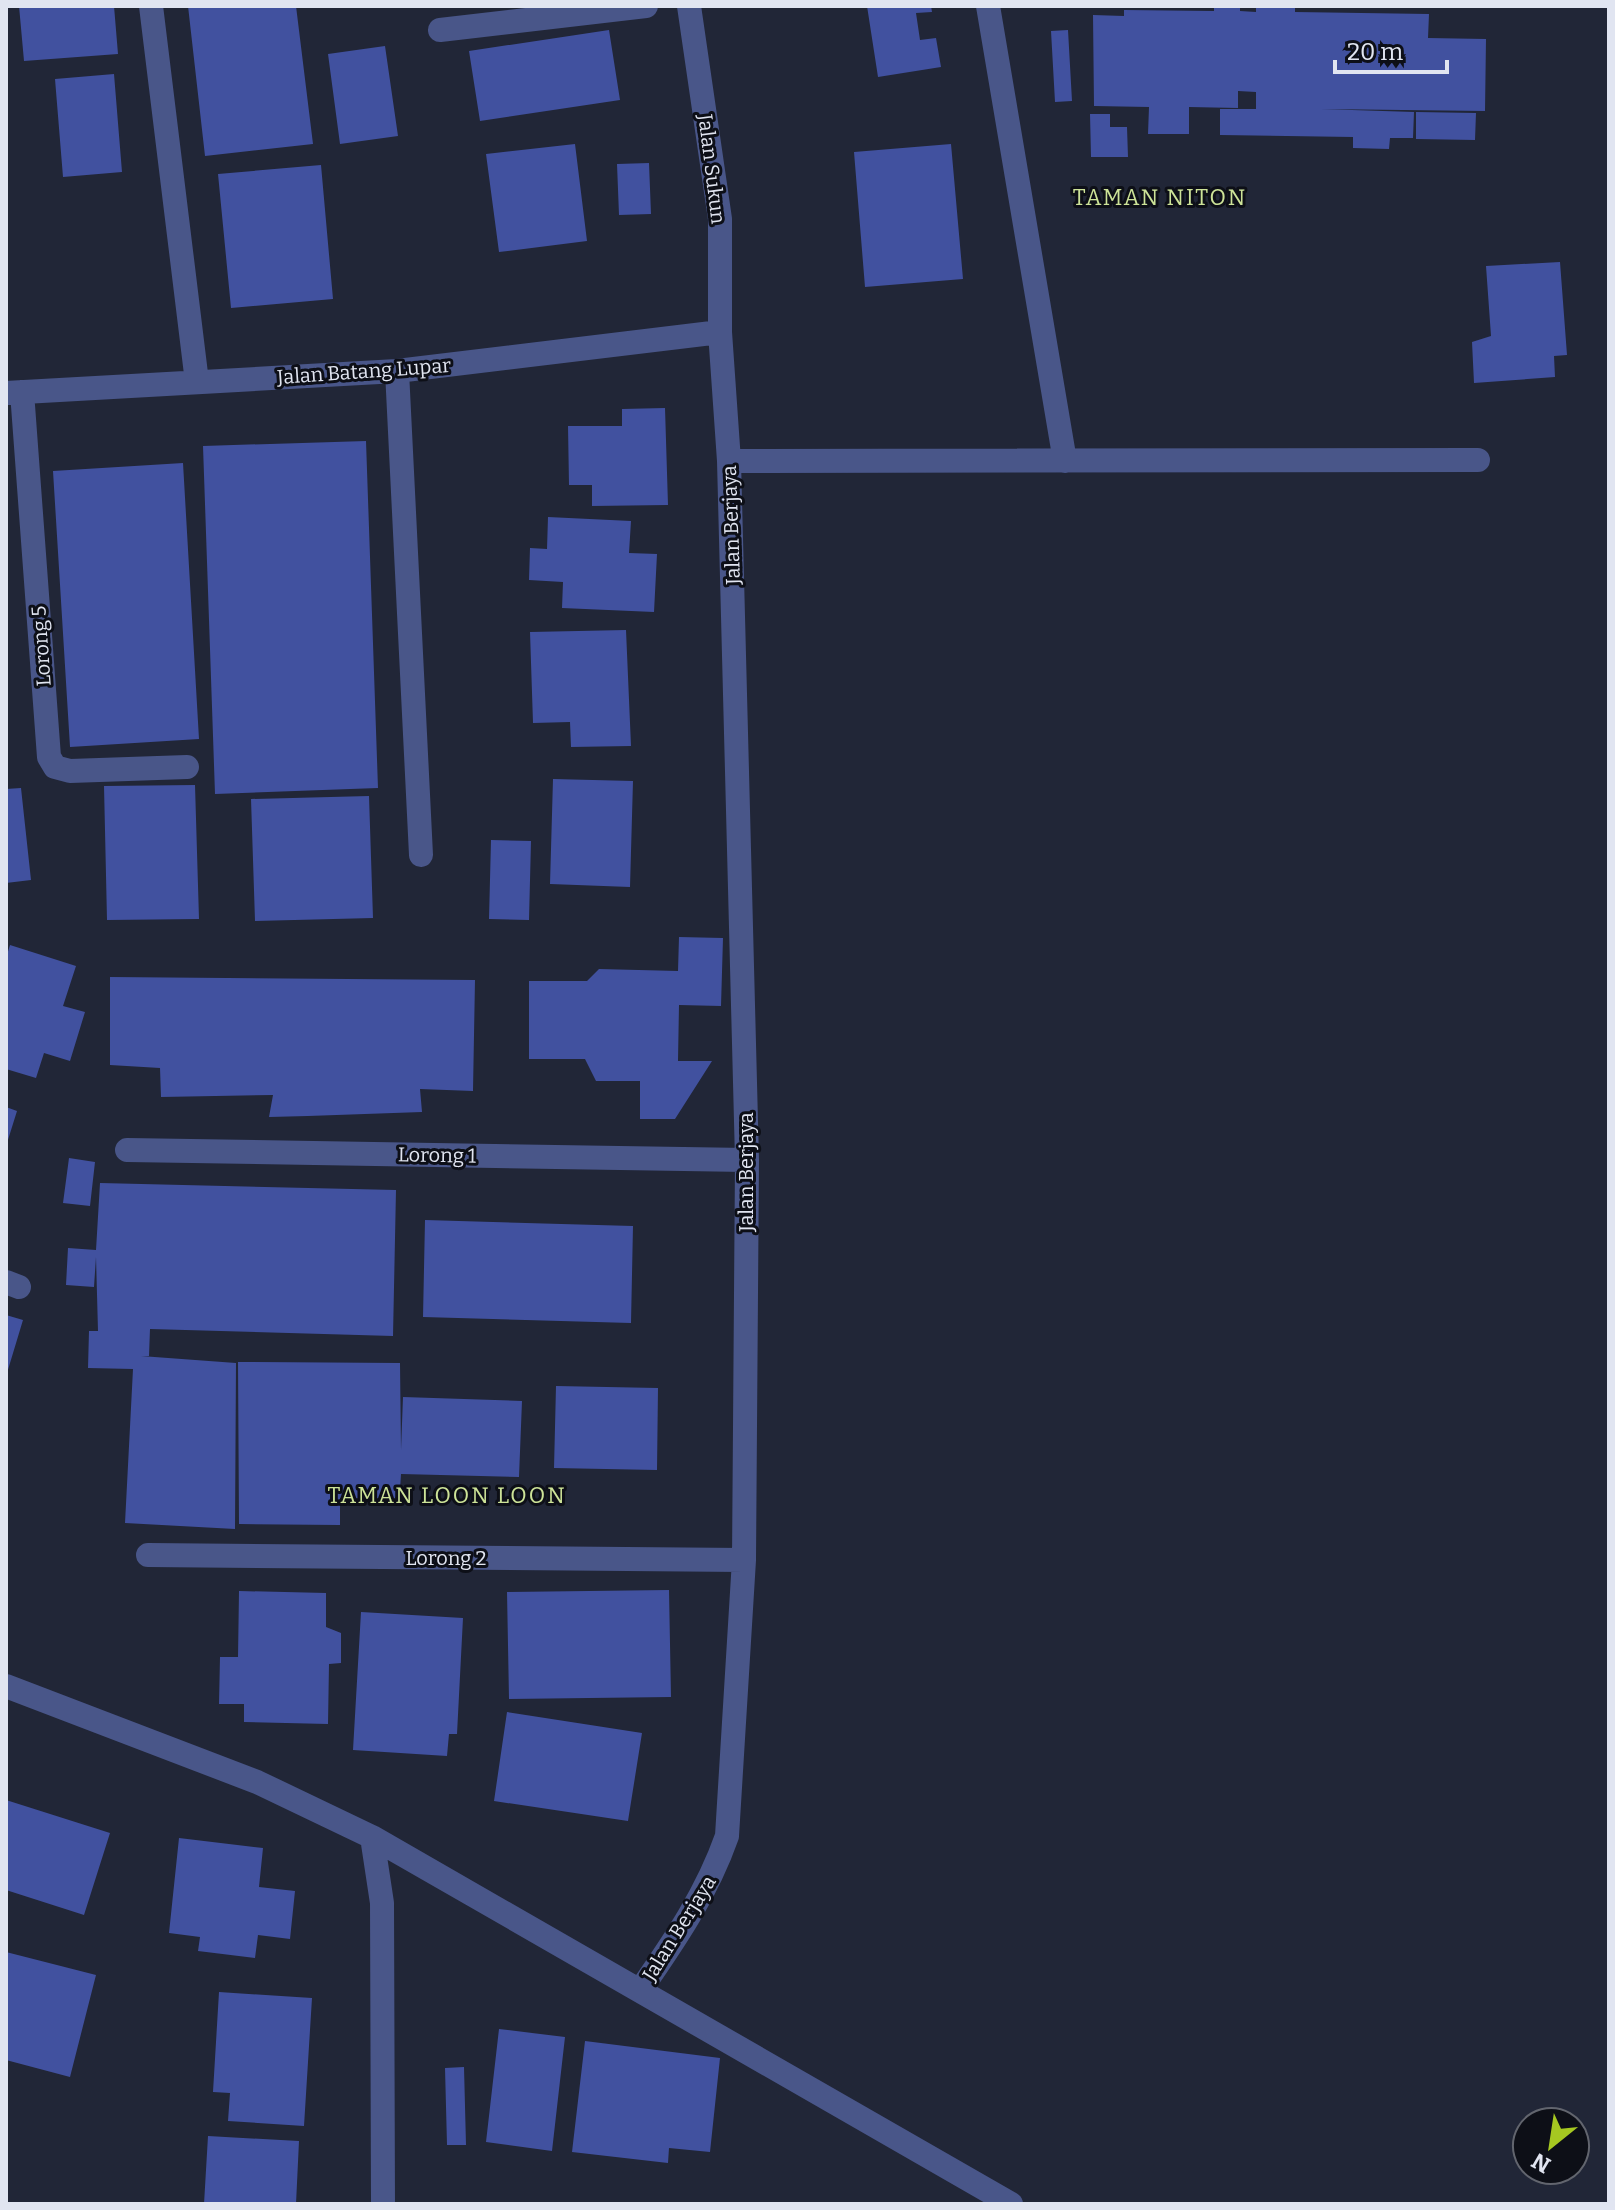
<svg xmlns="http://www.w3.org/2000/svg" width="1615" height="2210" viewBox="0 0 1615 2210" font-family="Bitter,serif">
<style>
.building{fill:#41519f}
.lines{fill:none;stroke-linecap:round;stroke-linejoin:round}
.minor{stroke:#495689;stroke-width:24}
.labels{text-anchor:middle;stroke-width:6;stroke-linejoin:round;paint-order:stroke}
.street-label{font-size:20px;fill:#e1e5f1;stroke:#0d0f17}
.neighbourhood-label{font-size:22px;letter-spacing:2px;fill:#cde398;stroke:#0d0f17}
</style>
<rect width="100%" height="100%" fill="#212637"/>
<path class="building" d="M19 6H114L118 54 24 61Z
M188 6H296L313 144 205 156Z
M867 6H931L932 12 916 13 920 40 936 38 941 67 878 77Z
M1214 6H1240V11L1256 12V7L1277 8H1295V12L1429 14 1428 38 1486 39 1485 111 1321 109 1414 112 1413 138H1390L1389 149 1353 148V137L1220 135V109H1256V92L1238 91V108L1189 107V134H1148L1149 107 1094 106 1093 15 1124 16V10L1214 11Z
M609 30 620 100 480 121 469 51Z
M1068 30 1072 101 1055 102 1051 31Z
M385 46 398 136 340 144 328 54Z
M114 74 122 172 63 177 55 79Z
M1416 112 1476 113 1475 140 1416 139Z
M1090 114H1110V127H1127L1128 157H1091Z
M575 144 587 241 499 252 486 154Z
M951 144 963 279 865 287 854 152Z
M649 163 651 214 619 215 617 164Z
M321 165 333 299 231 308 218 174Z
M1560 262 1567 355 1554 356 1555 377 1474 383 1472 342 1491 336 1486 266Z
M665 408 668 505 592 506V485H569L568 426H622V409Z
M366 441 378 788 215 794 203 446Z
M183 463 199 739 70 747 53 471Z
M548 517 631 521 629 553 657 554 654 612 562 608 563 582 529 580 530 548 547 549Z
M626 630 631 746 571 747 570 722 533 723 530 632Z
M553 779 633 781 630 887 550 884Z
M195 785 199 919 107 920 104 786Z
M21 788 31 880 6 883V789Z
M369 796 373 918 255 921 251 799Z
M491 840 531 841 529 920 489 919Z
M679 937 723 938 721 1006 679 1005 678 1061H712L675 1119H640V1081H596L585 1059H529V981H587L599 969 678 971Z
M10 945 76 966 63 1006 85 1012 70 1061 44 1053 36 1078 6 1069V958Z
M110 977 475 980 473 1091 420 1089 422 1112 308 1116 269 1117 273 1095 161 1097 160 1068 110 1065Z
M6 1107 17 1111 7 1143H6Z
M69 1158 95 1162 90 1206 63 1203Z
M100 1183 396 1190 393 1336 150 1329 149 1356H141L236 1363 235 1529 125 1523 133 1369 88 1368 89 1331H98L96 1257 94 1287 66 1285 68 1248 96 1250Z
M425 1220 633 1226 631 1323 423 1317Z
M6 1315 23 1320 7 1373H6Z
M238 1362 400 1363 401 1450 403 1397 522 1401 519 1477 401 1474 400 1490 395 1498H340V1525L239 1524Z
M556 1386 658 1388 657 1470 554 1468Z
M669 1590 671 1697 509 1699 507 1592Z
M239 1591 326 1593V1627L341 1633V1663L329 1664 328 1724 244 1722V1704H219L220 1657H238Z
M361 1612 463 1618 457 1734H449L447 1756 353 1750Z
M507 1712 642 1733 628 1821 494 1801Z
M6 1800 110 1833 84 1915 6 1890Z
M179 1838 263 1848 259 1887 295 1891 290 1939 258 1935 255 1958 198 1951 200 1937 169 1933Z
M6 1952 96 1975 70 2077 6 2060Z
M219 1992 312 1998 304 2126 228 2121 230 2093 213 2092Z
M499 2029 565 2037 552 2151 486 2142Z
M585 2041 720 2058 710 2152 669 2148 668 2163 572 2152Z
M464 2067 466 2145H447L445 2068Z
M208 2136 299 2141 296 2204H204Z"/>
<g class="lines">
<path class="minor" d="M151 6 197 382
M988 6 1065 461
M440 30 646 6
M397 371 421 855
M22 392 49 757 55 767 70 771 187 767
M6 393 397 371 720 332
M729 461 1478 460
M127 1150 747 1160
M6 1282 19 1287
M148 1555 744 1560
M6 1686 257 1782 372 1837 1011 2204
M372 1837 382 1903 383 2204
M641 1989C675 1940 707 1893 727 1836L744 1560 747 1160 729 461 720 332V219L689 6"/>
</g>
<g class="labels">
<g class="street-label">
<text transform="translate(712 169) rotate(83)" y="7">Jalan Sukun</text>
<text transform="translate(364 371) rotate(-4)" y="7">Jalan Batang Lupar</text>
<text transform="translate(731 525) rotate(-92)" y="7">Jalan Berjaya</text>
<text transform="translate(41 646) rotate(-94)" y="7">Lorong 5</text>
<text transform="translate(437 1155) rotate(1)" y="7">Lorong 1</text>
<text transform="translate(746 1172) rotate(-90)" y="7">Jalan Berjaya</text>
<text x="446" y="1565">Lorong 2</text>
<text transform="translate(679 1928) rotate(-58)" y="7">Jalan Berjaya</text>
</g>
<g class="neighbourhood-label">
<text x="1160" y="205">TAMAN NITON</text>
<text x="447" y="1503">TAMAN LOON LOON</text>
</g>
</g>
<rect width="1615" height="2210" fill="none" stroke="#e1e5f1" stroke-width="16"/>
<g transform="translate(1551 2146) rotate(210)"><circle r="38" fill="#0d0f17" stroke="#62656e" stroke-width="2"/>
<path d="M0-6L14 30L0 20L-14 30Z" fill="#a6c821"/>
<text y="-12" font-size="22" font-weight="bold" text-anchor="middle" fill="#e1e5f1">N</text>
</g>
<path d="M1335 60v12h112v-12" fill="none" stroke="#e1e5f1" stroke-width="4"/>
<text x="1347" y="60" font-size="24" fill="#e1e5f1" stroke="#0d0f17" stroke-width="6" paint-order="stroke">20 m</text>
</svg>
